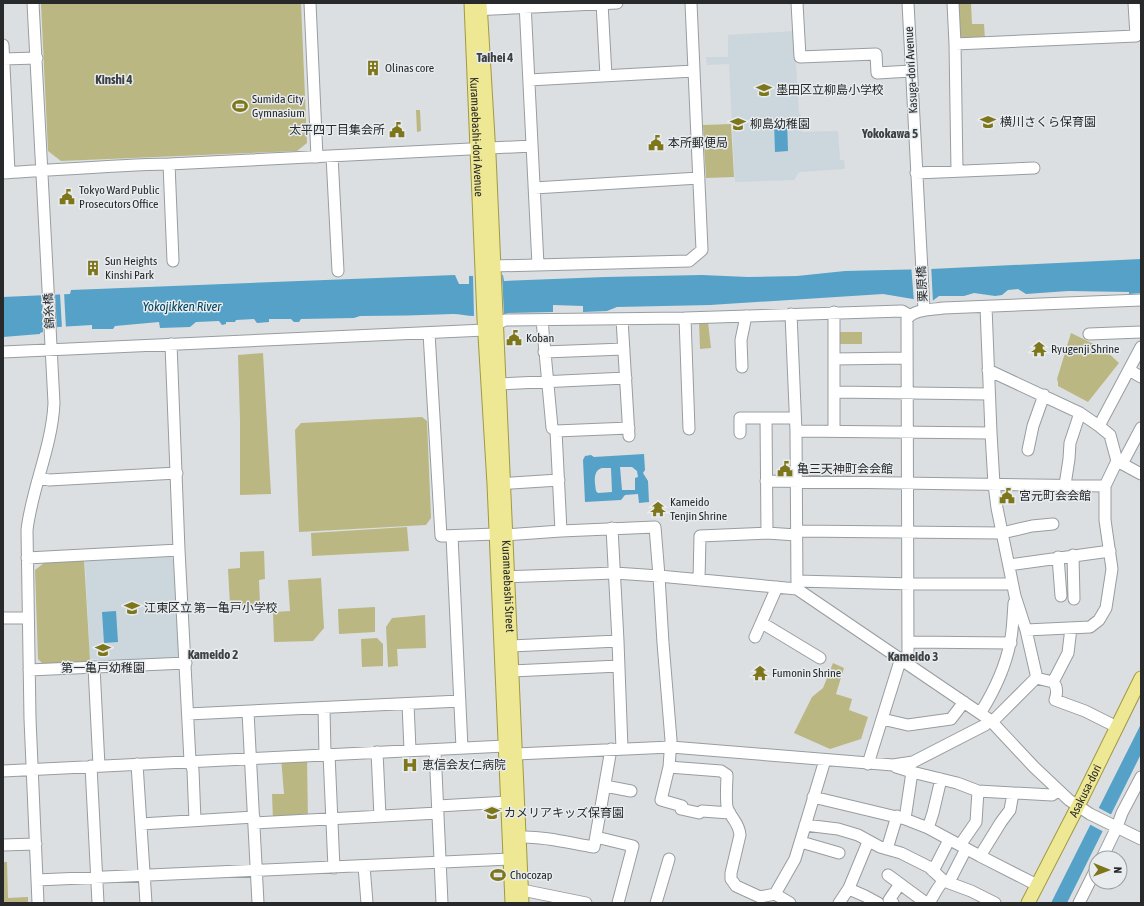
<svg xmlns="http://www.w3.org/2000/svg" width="1144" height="906" viewBox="0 0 1144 906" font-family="'Asap Condensed','Noto Sans JP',sans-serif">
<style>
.built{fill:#cbd6dd}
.green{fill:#bab783}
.water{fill:#55a1c7;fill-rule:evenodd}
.pier{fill:#dbdfe1}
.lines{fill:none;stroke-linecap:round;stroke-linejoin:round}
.minor-casing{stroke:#989d9f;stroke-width:13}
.major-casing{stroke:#a19a41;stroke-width:15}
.minor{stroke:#fff;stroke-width:11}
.major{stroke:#eee794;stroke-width:13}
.labels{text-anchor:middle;stroke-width:3;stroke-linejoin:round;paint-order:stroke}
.poi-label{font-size:12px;fill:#27292a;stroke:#e8ecef;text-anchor:start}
.street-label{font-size:12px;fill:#27292a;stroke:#e8ecef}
.neighbourhood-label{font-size:13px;font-weight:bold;fill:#3c4042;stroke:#e8ecef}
.water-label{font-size:13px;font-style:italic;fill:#00445f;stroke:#e8ecef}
</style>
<rect width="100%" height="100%" fill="#dbdfe1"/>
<path class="built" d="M794 31 799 114 801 115 802 132 838 131 840 160H844L845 169 799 172 794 180 735 182 729 64 707 65 706 57H728V35Z
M170 557 175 561 179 656 175 661 101 663 97 659H90L85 561Z"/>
<path class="green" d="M41 3H301L307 143 297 151 61 161 48 151Z
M958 3H971L972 24H984L985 40 965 41 960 36Z
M416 110H420L421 131 417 132Z
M731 124 734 177 706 178 703 125Z
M699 322H708L711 348 700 349Z
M837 332H862V344H837Z
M1071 333 1104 349 1119 363 1088 402 1058 386V382L1057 379Z
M263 353 271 494 240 495V420L238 355Z
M422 417 427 421 431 518 426 525 299 532 295 430 301 423Z
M407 527 409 551 312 556 311 533Z
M264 551 265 579 259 580 260 604 230 605 228 569 240 568V552Z
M84 560 90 660 86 664 44 665 38 659 35 570 44 563Z
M321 578 324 628 313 641 274 642 273 612 290 611 288 580Z
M375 607V632L339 634 338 609Z
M425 615 426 648 397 649 398 666 388 667 386 627 392 618Z
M377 638 383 644V666L362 667 361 639Z
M833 663 844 668 836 694 852 699 849 710 868 717 861 739 830 749 794 733 812 697 823 688Z
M307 755 308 821 273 820 272 794H284L281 757Z
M3 862H7L8 898 28 897V903H3Z"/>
<path class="water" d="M787 120 788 151 775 152 774 121Z
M1141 259V293L1129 294V292L1068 291 1026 294 1018 289 1008 290 1002 295 995 296 974 293 964 296H939L931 302 883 294 710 305 617 307 607 311 583 312V306L553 305V312L508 313 505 314C494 315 484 316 474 316 467 316 460 314 453 314 422 315 391 316 360 316L354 318 301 319 299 322H294L291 319H269V322L257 323 254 319 236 320 235 322H226V324L222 325 219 321 196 322 190 327 160 328 159 322 115 326 113 329H92V325L58 327 40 333V334L3 337V297L70 294 71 290 455 275 459 284H469V276L503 275 504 281 605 277 702 275 748 277 797 276 845 271 931 269Z
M644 454 645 470 643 473 648 481 649 502 639 503 638 494 625 495 621 500 585 502 583 460 585 456 591 455 594 457ZM620 467H632L637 471 638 477 635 478V490H622ZM602 468H611L612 492 598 493 596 491C595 483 592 471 602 468Z
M116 611 118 642 104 643 102 612Z
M1141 724V754L1067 903H1051Z"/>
<path class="pier" d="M931 263 933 303 931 304 914 302 911 264Z
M502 273 504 316 474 318 473 274Z
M64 292 66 329H62L60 293Z
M42 293H55L57 330 43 334Z
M1097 807 1112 815 1104 832 1089 824Z"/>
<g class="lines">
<defs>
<path id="minor" d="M33 3 54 403C52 447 32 487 27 530L30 719 38 903
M310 3 317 157
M525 3 538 265
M602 3 606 76
M797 3 800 57 876 54 877 73 911 71
M908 3 924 310
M953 3 955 44 957 171
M472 10 617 3
M955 44 1136 36 1134 3
M3 45 9 172
M3 59 37 58
M529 80 694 71
M332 156 338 271
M169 164 173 261
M3 173C58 170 113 165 169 164L532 146
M916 173 1034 168
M534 188 699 178
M494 266 689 261 702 250 691 3
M986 307 991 433 994 484 997 508 1015 596 1026 630 1036 674V678L993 721
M791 314 796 431 797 589
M685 318 689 429
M622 319 629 436
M542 320 552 428 556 431
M429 333 441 536 496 534
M1089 334 1141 332
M171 344 179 550 190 761 193 770 195 821
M3 352 485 330 505 320 685 318 902 311 909 315
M544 352 624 349
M834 359 906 358
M742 367 741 340 746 316
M988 370 1080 413 1099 426 1110 435 1117 461 1105 486V520L1112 569 1106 608 1099 620 1090 627 1026 630
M1129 370 1141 377
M499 384 626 378
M834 392 989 394
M1099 426 1141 347
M796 431 991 433
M834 431V312
M740 433V418H795
M1028 450 1033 426 1044 395
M1117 461 1141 474
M1122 464 1141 428
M39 478 49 480 177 473
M766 481 1105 486
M495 484 559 480
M1065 485 1069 459 1070 443 1080 413
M612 528 618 641 622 749
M561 531 556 431 629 428
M796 531 1002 533 1032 526 1053 524
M767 533 796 535
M506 535 561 531 655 527 659 576 663 643 671 740 669 767 661 800 682 806 681 809 699 813 702 811 730 813
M452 536 462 748
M1073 555 1074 599
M1058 557 1061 596
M27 558 179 550
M1009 565 1110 551
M499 577 615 573 659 576 797 589 990 720 1034 767 1069 800 1090 814 1141 839
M699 580 700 536 767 533 766 418
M797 581 912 584H1012
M3 618H28
M762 623 820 658
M755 637 777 587
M908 642 1011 643
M511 646 618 641
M908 663 907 319C914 309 932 310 943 308L1141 300
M94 667 99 766
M29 670 186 663
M512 671 619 666
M1036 678 1053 682 1068 653 1071 628
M1053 682C1058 687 1057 694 1055 700L1085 711 1117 727
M408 704 410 750
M324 708 325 754
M248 712 258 903
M981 712C994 691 1005 669 1010 643 1013 630 1013 616 1014 603
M188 714 460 701
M882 719 908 725 951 719 964 702
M435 750 442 903
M377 752 380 816
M329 754 334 868
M137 764 146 903
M868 764 901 658
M91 766 98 903
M669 767 721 771 727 775C727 782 725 804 728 810 732 819 739 823 740 835L731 873V879L736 886 760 897 775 894 795 859 825 760
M896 767 912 772 957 783 978 791 1052 795 1058 791
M3 771 505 746 516 754 671 747 893 765 913 762 985 725 990 720
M605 786 631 791
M813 797 905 819 928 828 980 856 1037 885
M438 806 508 802
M905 819 912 772
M254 823 438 813
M141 824 254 817
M805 825 838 829 858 835 880 847 901 853 929 867 944 881 971 891 995 903
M928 828 933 813 941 779
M520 837C544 836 570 843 594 847L611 749
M596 837 633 846 618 903
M801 842 839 853
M3 845 36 844
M960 845 976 822 978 791
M887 849 897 816
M980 856 1001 822 1010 810 1013 793
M1102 858 1117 827 1122 813 1141 777
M364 866 367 903
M933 871 949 840
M888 875 926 903
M37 880 511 859
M949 882 966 849
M849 889 865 896 878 903
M522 890 586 903
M775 894 790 903
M656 903 669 859
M839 903 849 888 868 842
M893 903 889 900 900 884
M929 903C933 897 939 884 944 881
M1079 903 1096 869"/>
<g id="major">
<path id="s1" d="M471 3 484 319 494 484 512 903"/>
<path id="s2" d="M480 3 489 155 522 903"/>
<path id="s3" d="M1028 903 1078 806 1141 678"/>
</g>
</defs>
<use href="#minor" class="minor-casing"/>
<use href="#major" class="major-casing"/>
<use href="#minor" class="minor"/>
<use href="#major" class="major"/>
</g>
<defs>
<symbol id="building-bare" viewBox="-9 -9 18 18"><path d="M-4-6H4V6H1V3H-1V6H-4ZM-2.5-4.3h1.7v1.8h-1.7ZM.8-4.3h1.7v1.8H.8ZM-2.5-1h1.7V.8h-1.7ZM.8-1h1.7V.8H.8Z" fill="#7d761a" stroke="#e8ecef" stroke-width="2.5" paint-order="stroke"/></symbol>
<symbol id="school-bare" viewBox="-9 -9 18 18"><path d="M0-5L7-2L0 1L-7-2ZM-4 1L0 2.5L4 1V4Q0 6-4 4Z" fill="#7d761a" stroke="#e8ecef" stroke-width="2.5" paint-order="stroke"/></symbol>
<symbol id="stadium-bare" viewBox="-9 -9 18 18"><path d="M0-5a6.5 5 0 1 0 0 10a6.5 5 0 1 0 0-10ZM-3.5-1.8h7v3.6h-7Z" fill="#7d761a" stroke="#e8ecef" stroke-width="2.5" paint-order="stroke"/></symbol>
<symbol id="civic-bare" viewBox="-9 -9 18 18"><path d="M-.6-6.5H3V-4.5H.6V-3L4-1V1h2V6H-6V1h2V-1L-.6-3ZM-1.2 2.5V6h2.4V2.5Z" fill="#7d761a" stroke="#e8ecef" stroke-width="2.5" paint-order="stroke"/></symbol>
<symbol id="temple-bare" viewBox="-9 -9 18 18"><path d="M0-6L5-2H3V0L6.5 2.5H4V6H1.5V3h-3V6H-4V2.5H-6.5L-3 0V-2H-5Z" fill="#7d761a" stroke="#e8ecef" stroke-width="2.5" paint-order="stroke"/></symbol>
<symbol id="hospital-bare" viewBox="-9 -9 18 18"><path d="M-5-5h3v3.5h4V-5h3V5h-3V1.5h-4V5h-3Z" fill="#7d761a" stroke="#e8ecef" stroke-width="2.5" paint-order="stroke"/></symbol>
</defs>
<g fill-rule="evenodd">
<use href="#building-bare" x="362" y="57" width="22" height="22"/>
<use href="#school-bare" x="753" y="79" width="22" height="22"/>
<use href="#stadium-bare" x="229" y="95" width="22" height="22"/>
<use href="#school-bare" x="977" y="111" width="22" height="22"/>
<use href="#school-bare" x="727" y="113" width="22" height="22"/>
<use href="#civic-bare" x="386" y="119" width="22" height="22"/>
<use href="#civic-bare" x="645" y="132" width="22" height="22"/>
<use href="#civic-bare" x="56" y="186" width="22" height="22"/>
<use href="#building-bare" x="82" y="257" width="22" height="22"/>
<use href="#civic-bare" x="503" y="327" width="22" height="22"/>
<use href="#temple-bare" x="1028" y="338" width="22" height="22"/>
<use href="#civic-bare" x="774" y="458" width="22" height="22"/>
<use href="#civic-bare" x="996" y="485" width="22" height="22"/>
<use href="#temple-bare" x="647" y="498" width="22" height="22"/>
<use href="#school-bare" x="121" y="597" width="22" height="22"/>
<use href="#school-bare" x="92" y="639" width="22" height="22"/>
<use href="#temple-bare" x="749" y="662" width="22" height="22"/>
<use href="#hospital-bare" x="399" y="754" width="22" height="22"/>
<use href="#school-bare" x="481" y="802" width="22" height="22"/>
<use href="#stadium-bare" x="487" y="864" width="22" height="22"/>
</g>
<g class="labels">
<g class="poi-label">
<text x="385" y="72">Olinas core</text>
<text x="776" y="94">墨田区立柳島小学校</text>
<text x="252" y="103">Sumida City<tspan x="252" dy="14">Gymnasium</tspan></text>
<text x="1000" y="126">横川さくら保育園</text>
<text x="750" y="128">柳島幼稚園</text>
<text x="385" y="134" text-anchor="end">太平四丁目集会所</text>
<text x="668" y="147">本所郵便局</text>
<text x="79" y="194">Tokyo Ward Public<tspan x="79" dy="14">Prosecutors Office</tspan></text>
<text x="105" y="265">Sun Heights<tspan x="105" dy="14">Kinshi Park</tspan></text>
<text x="526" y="342">Koban</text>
<text x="1051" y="353">Ryugenji Shrine</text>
<text x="797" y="473">亀三天神町会会館</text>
<text x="1019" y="500">宮元町会会館</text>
<text x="670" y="506">Kameido<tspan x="670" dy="14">Tenjin Shrine</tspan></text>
<text x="144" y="612">江東区立 第一亀戸小学校</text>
<text x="103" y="672" text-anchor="middle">第一亀戸幼稚園</text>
<text x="772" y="677">Fumonin Shrine</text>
<text x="422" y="769">恵信会友仁病院</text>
<text x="504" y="817">カメリアキッズ保育園</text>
<text x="510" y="879">Chocozap</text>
</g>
<g class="street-label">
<text transform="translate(911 70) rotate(-93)" y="4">Kasuga-dori Avenue</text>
<text dy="4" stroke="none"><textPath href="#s1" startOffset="134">Kuramaebashi-dori Avenue</textPath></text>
<text transform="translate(922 284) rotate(-93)" y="4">栗原橋</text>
<text transform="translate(49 311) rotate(-93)" y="4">錦糸橋</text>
<text dy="4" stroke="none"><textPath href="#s2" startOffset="584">Kuramaebashi Street</textPath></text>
<text dy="4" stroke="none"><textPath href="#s3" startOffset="126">Asakusa-dori</textPath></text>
</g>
<g class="neighbourhood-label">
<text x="495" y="62">Taihei 4</text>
<text x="114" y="84">Kinshi 4</text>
<text x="890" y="138">Yokokawa 5</text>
<text x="213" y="659">Kameido 2</text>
<text x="913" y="661">Kameido 3</text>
</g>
<g class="water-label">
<text x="182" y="311">Yokojikken River</text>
</g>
</g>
<rect width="1144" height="906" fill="none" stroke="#27292a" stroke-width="8"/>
<g transform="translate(1108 870) rotate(91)"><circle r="19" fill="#e8ecef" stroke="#9b9ea0"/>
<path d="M0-3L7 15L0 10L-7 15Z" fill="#7d761a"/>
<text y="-6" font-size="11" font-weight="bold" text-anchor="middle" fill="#27292a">N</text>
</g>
</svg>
